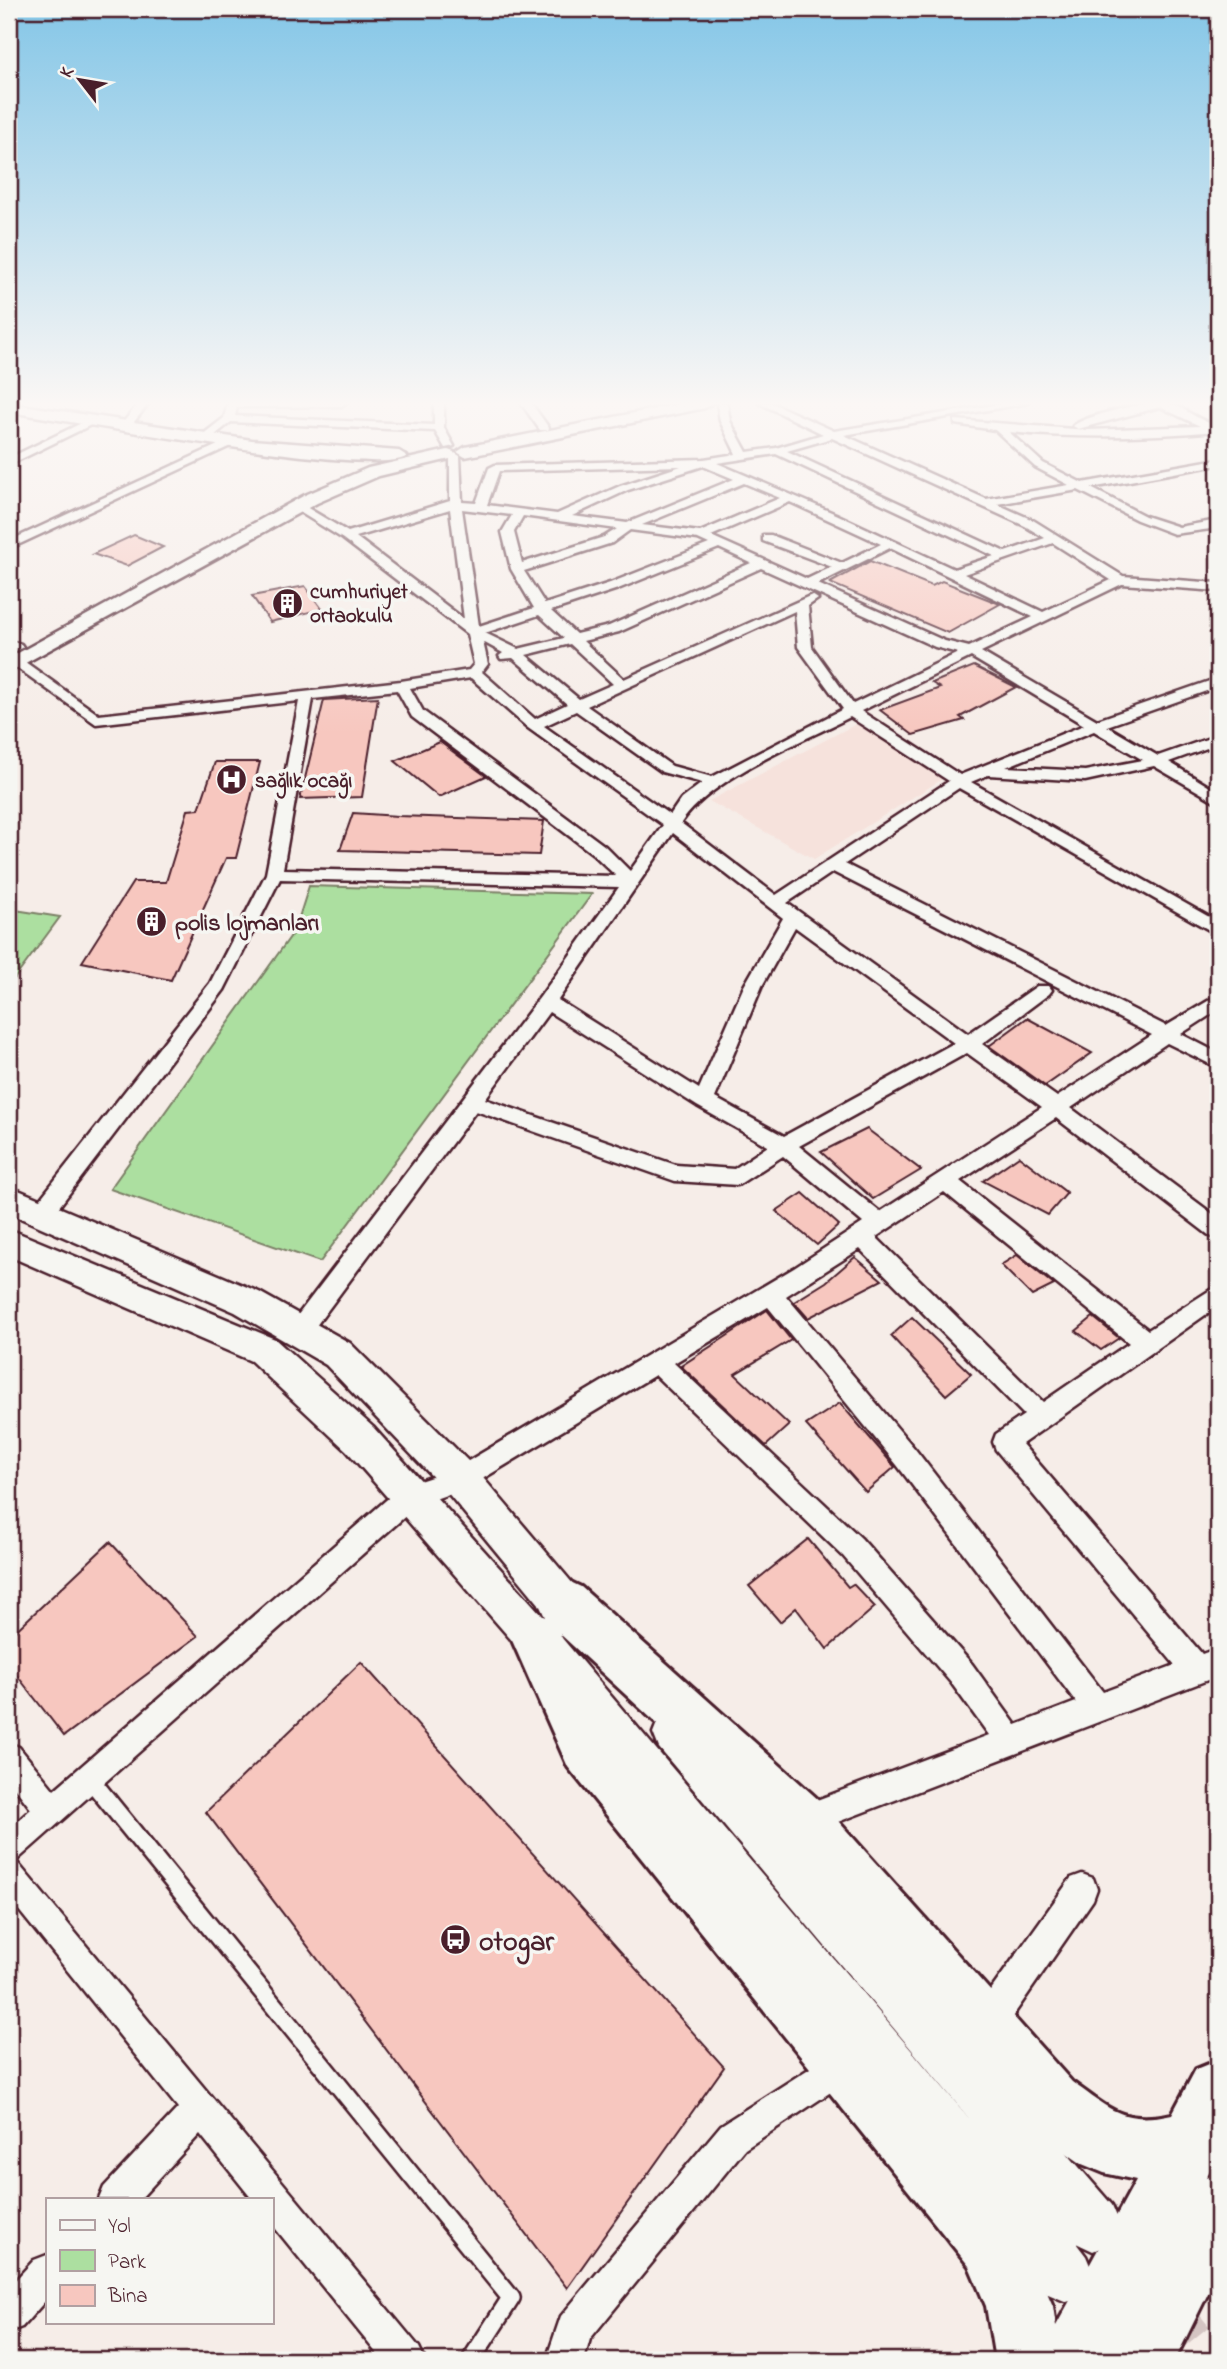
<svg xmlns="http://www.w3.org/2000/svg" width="1227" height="2369" viewBox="0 0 1227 2369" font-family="'Indie Flower',sans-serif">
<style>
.built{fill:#f6e2dc}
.green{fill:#acdfa0;stroke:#7b7f66;stroke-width:2}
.building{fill:#f7c7bf;stroke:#4a1f2b;stroke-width:2}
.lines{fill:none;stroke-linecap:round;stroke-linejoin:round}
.secondary-tunnel{stroke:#d4c4c2;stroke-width:49;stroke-dasharray:49 24;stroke-linecap:butt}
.lane-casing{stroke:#4a1f2b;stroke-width:22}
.street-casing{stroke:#4a1f2b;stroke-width:5}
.secondary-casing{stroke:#4a1f2b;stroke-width:5}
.highway-casing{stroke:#4a1f2b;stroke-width:6}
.lane{stroke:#f6f6f2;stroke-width:17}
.street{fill:#f6f6f2;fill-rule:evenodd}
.secondary{fill:#f6f6f2;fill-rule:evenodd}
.highway{fill:#f6f6f2;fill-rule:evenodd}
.labels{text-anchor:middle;stroke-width:7;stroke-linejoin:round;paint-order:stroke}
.far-poi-label{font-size:21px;font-weight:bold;fill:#4a1f2b;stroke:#f6f6f2;text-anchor:start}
.poi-label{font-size:24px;font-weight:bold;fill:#4a1f2b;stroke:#f6f6f2;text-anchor:start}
.near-poi-label{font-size:28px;font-weight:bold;fill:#4a1f2b;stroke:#f6f6f2;text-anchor:start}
</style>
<rect width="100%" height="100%" fill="#f6ede8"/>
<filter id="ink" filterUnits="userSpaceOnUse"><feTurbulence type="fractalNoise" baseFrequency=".0143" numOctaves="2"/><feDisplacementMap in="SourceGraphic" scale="14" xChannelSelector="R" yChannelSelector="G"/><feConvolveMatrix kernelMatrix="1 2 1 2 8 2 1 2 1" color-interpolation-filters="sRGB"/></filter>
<g filter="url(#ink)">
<path class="built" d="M856 724 944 778 814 859 709 801Z"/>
<path class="green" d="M373 466 380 467 22 650 284 506Z
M309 886 592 894 320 1262 110 1189 295 930Z
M9 909 60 917 9 986Z"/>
<path class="building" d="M134 535 163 547 127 566 93 554Z
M870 561 932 586 942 581 1000 604 948 633 830 583Z
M305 586 322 609 270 622 252 596Z
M974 666 1016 687 960 717 964 720 913 735 880 710 940 688 932 683Z
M378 697 362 797 300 799 324 700Z
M440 742 486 776 439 797 395 761Z
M215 762H260L236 858H226L171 980 82 962 133 882H166L188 810 199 809Z
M353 813 398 816 544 821 539 855 340 850Z
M1027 1018 1092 1053 1045 1086 989 1046Z
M867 1129 921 1170 873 1199 821 1152Z
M1019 1156 1067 1193 1048 1215 983 1181Z
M803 1193 839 1225 817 1245 776 1211Z
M1017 1255 1054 1285 1032 1296 1001 1265Z
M855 1257 882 1280 808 1318 794 1302 826 1282Z
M767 1310 791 1340 735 1374 789 1425 766 1446 681 1366Z
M912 1317 971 1374 946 1395 891 1336Z
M1093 1317 1119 1338 1101 1350 1076 1331Z
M840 1403 895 1467 866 1492 806 1425Z
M808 1539 848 1587 853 1584 875 1607 827 1649 796 1608 780 1622 749 1586Z
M110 1542 198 1636 64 1736 9 1665V1637Z
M361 1662 724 2067 567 2288 206 1812Z"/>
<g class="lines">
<path class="secondary-tunnel" d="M1159 2304 1205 2360"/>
<defs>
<path id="lane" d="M90 1779 511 2298 471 2360"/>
<path id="street" d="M139 403H149L130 427H122L121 425Z
M228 403H346L341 406 237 407 235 416 434 425V403H444V428L454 446 445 448 435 431 231 422 210 439H202V435L224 418Z
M521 403H531L549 428 548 430H540Z
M717 403H727L730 421 747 452 776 448 823 434 759 403H772L834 431 1006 403H1028L844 435 986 499 1069 485 1035 467 995 430 955 424V420L1088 430 1200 426 1160 407 1078 429 1073 426C1084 416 1152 399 1168 403 1185 407 1200 423 1218 425V431C1148 437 1078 439 1009 432L1043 463 1082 483 1218 459V465L1091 488 1145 516 1179 527 1218 520V528L1174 534 1137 520 1078 490 997 504 1033 520 1123 576 1218 583V591L1122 584 981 652 1097 720 1218 678V687L1107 726 1158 756 1218 735V744L1169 762 1218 792V803L1154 766 1085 781 988 775 971 782 1218 922V935L959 788 845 864 1166 1026 1218 995V1010L1181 1034 1218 1053V1068L1167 1043 1071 1108 1218 1218V1239L1210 1236 1056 1118 960 1181 1148 1330 1218 1285V1306L1022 1444 1202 1654 1218 1648V1676L804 1835 793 1831 789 1820 793 1809 989 1735 952 1684 843 1556 655 1375 469 1487 418 1505 16 1861 419 2347 425 2360H382L271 2223V2199H252L200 2134 140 2199H99L104 2187 178 2108 9 1898V1829L31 1809 9 1780V1743L19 1747 54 1790 401 1487 453 1470 794 1268 863 1223 783 1156 738 1185 675 1181 476 1111 307 1338 299 1341 291 1338 287 1331 291 1324 540 997 619 887 280 879 224 990 49 1220 41 1223 33 1220 30 1214 33 1208 210 983 266 874 299 701 96 724 9 662 21 659 99 715 401 681 469 670 474 664 467 634 343 539 293 508V504H301L348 532 450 501V456L455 453 460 456 462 502 476 503 489 468 495 465 704 459 736 454 720 421ZM832 438 1025 526 1045 538 1005 552 787 451ZM776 454 994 556 954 569 836 514 717 463ZM681 466 620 486 557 514 487 505 499 471ZM703 466 734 479 627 523 572 516 628 490ZM744 483 780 498 700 532 642 525ZM790 502 881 544 842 563 771 535H763V541L832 567 807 579 711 536ZM450 509 464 619 356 537ZM462 509 512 515 502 532 511 569 534 608 479 626ZM523 516 617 529 604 537 522 563 514 532ZM630 530 698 539 709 544 610 583 545 604 524 571 612 543ZM1053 543 1111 580 1043 612 964 574ZM719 548 751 563 609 626 576 634 551 611 618 589ZM890 548 1033 617 969 647 945 641 818 584ZM761 568 935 647 958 653 853 704 812 647 808 606 818 599 812 595 624 679 583 641 619 632ZM795 611 798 647 843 709 712 777 672 766 587 706ZM539 615 564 638 518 649 485 633ZM483 642 503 653 499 656 501 659 513 658 567 704 535 719 482 672 488 664ZM570 644 613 684 579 699 526 655ZM971 657 1084 725 960 775 861 711ZM471 678 528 728 663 825 630 871 605 846 423 711 410 688ZM397 690 412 717 593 854 616 876 283 869 313 699ZM576 711 662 772 702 783 681 799 670 815 544 726ZM850 717 949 781 776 895 681 823C712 777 800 743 850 717ZM1094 731 1143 760 1085 771 1006 767ZM673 833 783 918 744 986 699 1089 558 1000ZM833 872 1152 1035 1057 1097 982 1044 1049 994 1052 990 1049 986H1037L968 1034 787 903ZM795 927 954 1043 784 1136 715 1098 762 986ZM549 1012 697 1106 768 1146 734 1169 676 1165 485 1099ZM967 1053 1042 1107 880 1212 799 1146ZM944 1192 1129 1343 1043 1402 876 1237ZM860 1249 1024 1415 996 1434 993 1442 996 1450 1175 1665 1103 1692 915 1449 786 1296ZM768 1307 897 1465 1076 1702 1016 1725 972 1664 861 1538 674 1363Z
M92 418 101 420 9 465V458Z
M233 438 238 441 237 443 9 549V541Z
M9 641 21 644 23 647 16 651 9 649Z
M1082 1874 1093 1878 1097 1889 1093 1900 997 2039 985 2043 973 2039 969 2027 973 2015 1071 1878Z
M843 2047 855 2052 860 2064 855 2076 745 2149 590 2339 584 2360H546L561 2316 721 2125Z
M47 2255V2299L22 2327 9 2332V2287L34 2260Z"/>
<path id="secondary" d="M9 403 252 440 399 451 407 456C386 479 58 419 9 412Z
M684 403H713L705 408 465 457 457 452 465 447Z
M448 450 454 452V458L379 476 317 503 9 672V658L305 495 368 468Z
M9 1186 259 1292 350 1343 473 1466 591 1605 597 1619 591 1633 577 1639 563 1633 447 1492 326 1365 235 1312 9 1213Z
M9 1229 275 1339 373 1427 550 1624 973 2123 659 1748 653 1733 659 1718 674 1712 689 1718 1112 2205 1120 2224 1112 2243 1093 2251 1076 2243 1086 2256 1094 2275 1086 2294 1067 2302 1048 2294 522 1652 347 1451 251 1361 9 1256Z"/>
<path id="highway" d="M564 1579 581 1587 821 1802 1072 2082C1110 2109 1123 2125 1172 2114L1196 2069 1218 2060V2154L1206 2178 1218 2173V2273L1175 2360H995L986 2306 969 2266 568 1767 511 1638 518 1620 536 1613 545 1617 539 1604 547 1587ZM560 1634 783 1840 1028 2126 1082 2164 1104 2173 1136 2180 1056 2326 1053 2306 1015 2220 606 1729Z"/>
</defs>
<use href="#lane" class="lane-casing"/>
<use href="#street" class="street-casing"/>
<use href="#secondary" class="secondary-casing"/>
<use href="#highway" class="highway-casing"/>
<use href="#lane" class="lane"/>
<use href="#street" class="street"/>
<use href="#secondary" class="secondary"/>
<use href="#highway" class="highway"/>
</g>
</g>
<linearGradient id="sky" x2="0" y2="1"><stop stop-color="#84c6e7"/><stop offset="0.55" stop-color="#fbf7f5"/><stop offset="1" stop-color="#fbf7f5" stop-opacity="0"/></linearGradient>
<rect width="1227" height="734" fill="url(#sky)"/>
<defs>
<symbol id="building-disc" viewBox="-11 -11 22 22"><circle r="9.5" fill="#4a1f2b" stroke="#f6f6f2"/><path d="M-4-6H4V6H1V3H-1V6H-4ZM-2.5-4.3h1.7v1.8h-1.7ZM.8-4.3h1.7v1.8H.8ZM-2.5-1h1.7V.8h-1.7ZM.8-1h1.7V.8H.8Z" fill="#fff"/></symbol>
<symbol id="hospital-disc" viewBox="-11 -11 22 22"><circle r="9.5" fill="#4a1f2b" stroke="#f6f6f2"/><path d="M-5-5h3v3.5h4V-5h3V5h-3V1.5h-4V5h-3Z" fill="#fff"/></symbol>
<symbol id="bus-disc" viewBox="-11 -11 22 22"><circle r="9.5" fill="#4a1f2b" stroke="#f6f6f2"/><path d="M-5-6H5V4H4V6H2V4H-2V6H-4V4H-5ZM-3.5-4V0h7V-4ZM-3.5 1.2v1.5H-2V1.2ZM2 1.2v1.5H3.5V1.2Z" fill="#fff"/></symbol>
</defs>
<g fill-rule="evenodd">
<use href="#building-disc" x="270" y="586" width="35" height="35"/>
<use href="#hospital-disc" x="214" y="762" width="35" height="35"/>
<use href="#building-disc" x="134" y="904" width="35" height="35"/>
<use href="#bus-disc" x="438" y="1922" width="35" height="35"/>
</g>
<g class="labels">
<g class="far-poi-label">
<text x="310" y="598">cumhuriyet<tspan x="310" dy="24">ortaokulu</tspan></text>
<text x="255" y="787">sağlık ocağı</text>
</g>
<g class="poi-label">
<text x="175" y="930">polis lojmanları</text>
</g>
<g class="near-poi-label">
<text x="479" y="1950">otogar</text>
</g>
</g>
<rect width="1227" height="2369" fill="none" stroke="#f6f6f2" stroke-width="35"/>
<rect x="18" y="18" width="1192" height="2334" fill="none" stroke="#4a1f2b" stroke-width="2.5" filter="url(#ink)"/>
<rect x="46" y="2198" width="228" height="126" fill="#f6f6f2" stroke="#b1a0a2" stroke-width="2"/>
<rect x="60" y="2220" width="35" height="10" fill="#f6f6f2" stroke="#b1a0a2" stroke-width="2"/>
<text x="108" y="2232" font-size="21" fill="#4a1f2b">Yol</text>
<rect x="60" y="2250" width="35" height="21" fill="#acdfa0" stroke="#b1a0a2" stroke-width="2"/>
<text x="108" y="2268" font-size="21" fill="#4a1f2b">Park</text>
<rect x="60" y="2285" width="35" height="21" fill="#f7c7bf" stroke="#b1a0a2" stroke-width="2"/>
<text x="108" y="2302" font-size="21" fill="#4a1f2b">Bina</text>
<g transform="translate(80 80) rotate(301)" stroke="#f6f6f2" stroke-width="5" paint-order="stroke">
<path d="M0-5L12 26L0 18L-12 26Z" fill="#4a1f2b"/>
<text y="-10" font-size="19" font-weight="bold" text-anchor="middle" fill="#4a1f2b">K</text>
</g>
</svg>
